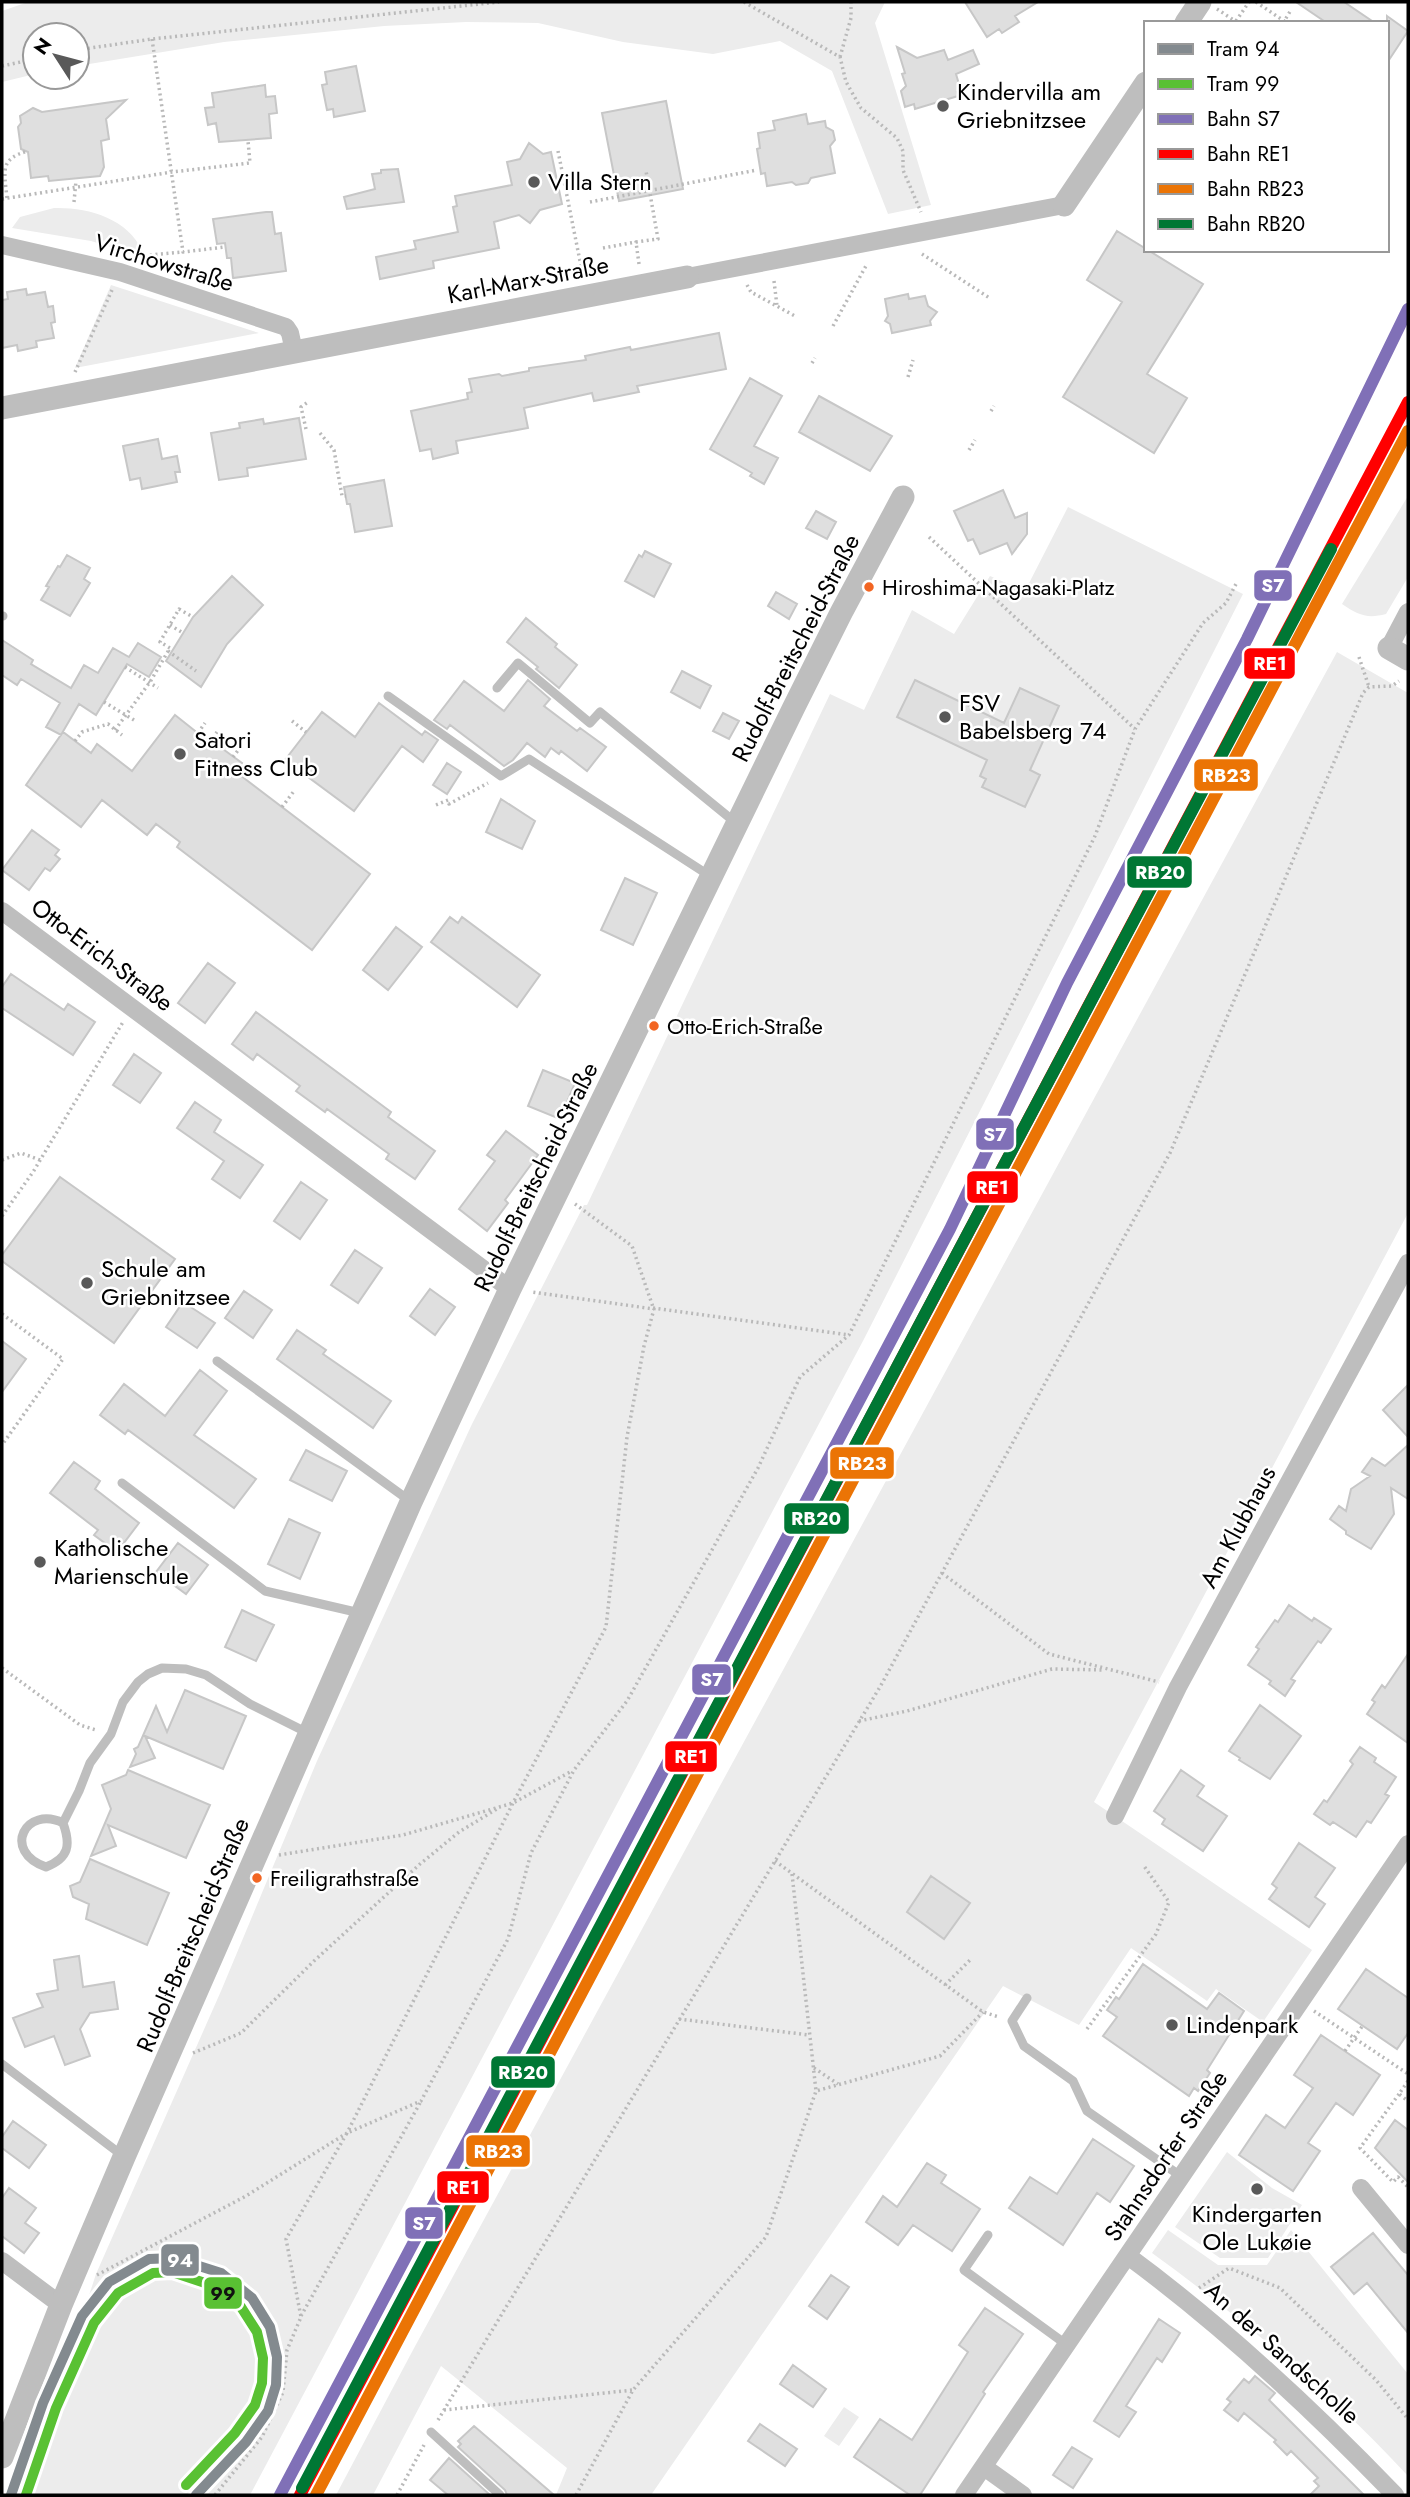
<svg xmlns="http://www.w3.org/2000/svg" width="1410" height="2497" viewBox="0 0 1410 2497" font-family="Jost,sans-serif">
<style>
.green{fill:#ececec}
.building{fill:#dfdfdf;stroke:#c7c7c7;stroke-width:2}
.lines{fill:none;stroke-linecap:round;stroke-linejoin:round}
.path{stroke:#b9b9b9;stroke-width:3.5;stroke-dasharray:2 3.5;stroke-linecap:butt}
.service{stroke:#bebebe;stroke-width:9}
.minor{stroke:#bebebe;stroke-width:18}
.tertiary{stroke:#bebebe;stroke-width:23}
.tram{stroke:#bebebe;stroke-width:2}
.rail-1-casing{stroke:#fff;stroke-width:18}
.rail-2-casing{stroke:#fff;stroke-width:18}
.rail-3-casing{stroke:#fff;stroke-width:18}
.rail-4-casing{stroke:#fff;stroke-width:18}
.rail-1{stroke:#8070b7;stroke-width:12}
.rail-2{stroke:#f00;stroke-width:12}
.rail-3{stroke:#eb7405;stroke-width:12}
.rail-4{stroke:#007734;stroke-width:12}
.tram-1-casing{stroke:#fff;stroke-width:16}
.tram-2-casing{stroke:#fff;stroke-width:16}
.tram-1{stroke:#838a8f;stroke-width:10}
.tram-2{stroke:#59c133;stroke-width:10}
.poi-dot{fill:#595959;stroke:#fff;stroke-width:2.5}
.bus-dot{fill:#f26522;stroke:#fff;stroke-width:2.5}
.labels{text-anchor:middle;stroke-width:5;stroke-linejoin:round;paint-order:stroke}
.bus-label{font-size:22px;fill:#000;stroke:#fff;text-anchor:start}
.poi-label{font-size:24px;fill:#000;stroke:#fff;text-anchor:start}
.street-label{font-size:24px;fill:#000;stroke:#fff}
.line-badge{stroke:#fff;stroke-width:2.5}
.badge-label{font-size:19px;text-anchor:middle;font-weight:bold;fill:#fff}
.pale-badge-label{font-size:19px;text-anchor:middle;font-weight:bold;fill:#111}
</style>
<rect width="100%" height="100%" fill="#fff"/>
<path class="green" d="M28 2H885L875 23 931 205 888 214 832 71 780 41 713 54 623 42 538 23 466 22 384 26 224 42 77 66V35H35V74L2 82V11Z
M54 208C87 207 128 218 142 251L140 256 91 241 12 228 20 217Z
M111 285 259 333 75 368Z
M1408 496V577L1386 614C1367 619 1358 615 1342 604Z
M1068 507 1243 594 864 1339 250 2495H24L96 2274 221 1991 317 1761 472 1424 584 1205H587L830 694 864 710 912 610 954 634 990 576 1025 591Z
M1337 652 1408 693V1213L1094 1802 1312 1950 1263 2022 1216 1989 1207 2001 1131 1948 1079 2025 1003 1986 651 2495H556L567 2468 441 2366 373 2495H336L413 2350Z
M1227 2152 1272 2188 1302 2205 1268 2258H1220L1175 2227Z
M1168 2230 1218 2265H1267L1291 2230 1408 2374V2476C1330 2392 1244 2320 1152 2253Z
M844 2407 859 2417 839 2446 824 2436Z"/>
<path class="building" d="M965 2H1038L1015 16 1019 22 1002 33 999 29 987 37Z
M1296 2H1344L1375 23H1327Z
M1387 16 1408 31 1387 63Z
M897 47 917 58 944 50 948 60 973 50 979 64 956 74 961 91 957 92 958 96 915 109 914 104 905 107 901 91 906 86 902 74 905 73Z
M356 66 365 111 334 117 333 109 327 110 322 85 327 84 325 72Z
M265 85 266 97 275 96 277 113 269 114 271 138 219 142 216 123 208 125 205 108 214 107 212 93Z
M126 100 106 119 109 139 101 141 104 167 100 176 49 181 48 176 31 178 28 152 21 149 18 127 21 123 20 116 33 108 42 112Z
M666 101 683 189 619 201 602 113Z
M806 114 808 124 825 121 826 127 833 131 835 140 830 146 835 173 811 178 808 183 796 185 792 182 767 186 765 173 761 174 757 149 760 148 758 133 775 130 773 121Z
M529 143 543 154 551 152 562 204 540 210 530 223 519 215 494 222 499 248 433 261 434 268 380 279 376 257 416 249 414 241 458 232 453 207 457 206 455 196 512 185 507 162 520 159Z
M398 169 404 202 347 209 344 197 375 189 372 174 381 173V170Z
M266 212H272L275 234 281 233 286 271 233 278 231 258H227L225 243 217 244 213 219Z
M1117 231 1203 284 1147 374 1187 398 1154 453 1063 397 1122 302 1087 280Z
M26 289 27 295 45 292 48 307 53 306 55 322 51 323 54 338 36 341 37 347 18 351 17 345 2 348V300L8 299 7 292Z
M908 294 909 299 925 296 928 306 937 312 930 321 931 325 892 333 890 324 885 321 888 316 885 299Z
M719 333 726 369 637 386 639 392 594 401 592 393 524 408 528 428 456 441 458 453 433 459 431 449 420 451 411 411 468 399 467 393 472 392 469 379 499 374 502 376 529 371V368L586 360 585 356 630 347 631 350Z
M750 378 782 396 754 446 778 458 764 484 750 476 752 473 710 449Z
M819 396 892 436 870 471 799 432Z
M299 418 306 459 247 468 248 476 219 480 211 433 240 428 239 423 263 419 264 424Z
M158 439 162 459 177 456 180 472H175L177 482 142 489 140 478 130 480 123 446Z
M384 480 392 526 355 532 350 504H347L344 487Z
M1003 490 1015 518 1027 513V534L1012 554 1007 543 980 554 973 539 968 541 954 511Z
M816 511 836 522 827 539 806 528Z
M645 551 671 564 654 597 625 581 639 555 642 557Z
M67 555 90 568 84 579 90 583 70 616 41 600 49 587 46 586 58 566 60 567Z
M232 576 263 605 227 644 201 687 166 661 193 617Z
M776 592 797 604 789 619 768 606Z
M526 618 557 644 555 647 577 665 559 688 536 669 538 667 507 642Z
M2 640 33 660 31 664 71 688 84 665 98 673 113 648 129 657 138 643 161 657 149 677 127 664 96 715 79 704 61 735 46 727 60 703 21 679 17 685 2 675Z
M682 671 711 686 700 708 671 692Z
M528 680 550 699 544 706 577 731 580 728 606 747 587 771 561 751 559 754 551 748 545 757 527 743 513 760 504 766 450 725 447 729 434 720 464 681 504 711Z
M915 680 1004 723 1020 688 1059 706 1030 770 1040 775 1025 807 982 787 986 779 980 776 987 760 897 717Z
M379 703 422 735 425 731 438 740 423 762 402 746 354 811 285 760 322 712 355 737Z
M723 713 739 721 729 739 713 731Z
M175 715 214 746 216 744 242 763 236 772 370 874 312 950 177 847 180 842 156 824 147 835 102 800 81 827 26 785 63 732 91 753 97 744 132 771Z
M447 763 461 772 447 794 433 785Z
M501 799 535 821 522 849 486 832Z
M32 830 59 850 55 855 60 859 50 871 45 868 29 890 2 870Z
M625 878 657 893 633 945 601 930Z
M450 917 458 923 462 917 540 975 517 1007 431 942Z
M396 927 422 947 388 990 363 970Z
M208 963 235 983 205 1023 178 1003Z
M11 974 64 1010 68 1004 95 1022 73 1055 2 1008V987Z
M256 1012 391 1112 388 1117 435 1151 415 1179 386 1159 389 1154 327 1109 325 1112 296 1091 300 1086 257 1054 253 1060 232 1044Z
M134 1054 161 1073 140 1103 113 1085Z
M543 1070 575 1083 560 1119 528 1106Z
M195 1102 221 1120 214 1132 263 1165 240 1198 212 1179 224 1161 177 1128Z
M506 1131 538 1155 505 1200 508 1203 487 1231 459 1209 495 1161 487 1155Z
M60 1177 175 1259 114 1343 2 1261V1255Z
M301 1182 327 1200 300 1239 274 1221Z
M355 1250 382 1268 358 1303 331 1285Z
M430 1289 455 1307 435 1335 410 1316Z
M244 1291 272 1310 253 1338 225 1318Z
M183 1302 215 1323 197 1348 166 1327Z
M297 1330 326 1350 323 1354 391 1401 373 1428 277 1359Z
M2 1341 26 1359 2 1392Z
M200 1370 227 1391 194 1435 256 1479 234 1508 128 1430 125 1434 100 1415 124 1384 165 1416Z
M1408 1385V1437L1383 1410Z
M1408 1445V1499L1391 1488 1394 1514 1371 1549 1346 1534V1531L1330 1519 1339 1506 1346 1511 1351 1489 1370 1476 1362 1472 1372 1458 1385 1466Z
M306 1450 347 1471 332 1501 290 1480Z
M74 1462 100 1481 95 1489 139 1523 117 1552 94 1535 98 1530 50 1493Z
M289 1519 320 1533 300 1579 268 1564Z
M178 1543 208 1565 186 1594 156 1572Z
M1289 1605 1312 1621 1314 1618 1331 1629 1321 1643 1318 1641 1291 1679 1295 1681 1285 1696 1269 1684 1271 1681 1248 1665 1259 1649 1256 1647 1275 1620 1278 1622Z
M242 1610 274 1625 256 1661 225 1647Z
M1408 1654V1743L1367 1714 1375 1702 1372 1700 1382 1685 1385 1688Z
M185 1690 246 1716 223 1769 145 1736 155 1758 130 1767 136 1754 134 1749 138 1747 156 1706 167 1732Z
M1260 1705 1301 1736 1270 1779 1239 1760 1240 1758 1229 1751Z
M1360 1747 1376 1758 1374 1762 1396 1777 1385 1794 1389 1796 1371 1823 1367 1821 1356 1837 1333 1822 1330 1825 1314 1814 1324 1800 1327 1802 1353 1764 1350 1761Z
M128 1770 210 1805 186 1858 108 1825 116 1846 91 1856 111 1809 102 1785 126 1775Z
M1181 1770 1204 1786 1197 1796 1227 1816 1203 1851 1162 1824 1165 1819 1154 1811Z
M1299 1843 1335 1868 1315 1897 1325 1904 1309 1927 1269 1899 1277 1888 1272 1884Z
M90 1859 169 1893 147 1945 86 1919 89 1904 73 1897 70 1886 80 1882Z
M931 1876 970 1903 944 1939 907 1912Z
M79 1956 83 1987 114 1982 118 2009 90 2013 80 2029 90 2056 65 2065 54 2036 25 2047 13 2018 43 2007 37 1994 58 1990 54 1960Z
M1143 1964 1207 2009 1219 1993 1244 2011 1207 2070 1210 2073 1198 2091 1194 2088 1189 2096 1103 2036 1117 2017 1107 2010 1116 1997 1119 1999Z
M1366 1969 1408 1998V2033L1397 2049 1338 2009Z
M1321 2035 1380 2075 1353 2115 1336 2103 1308 2143 1320 2151 1293 2191 1239 2155 1266 2115 1285 2128 1313 2088 1294 2075Z
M1395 2120 1408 2130V2182L1375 2148Z
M13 2121 46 2145 29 2168 2 2148V2137Z
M1093 2139 1134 2166 1110 2202 1097 2193 1063 2245 1009 2208 1030 2177 1057 2194Z
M927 2163 946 2175 941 2183 980 2209 952 2251 913 2225 898 2245 866 2222 883 2196 897 2207Z
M9 2188 36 2208 25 2223 39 2233 24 2253 2 2236V2198Z
M1373 2233 1408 2275V2333L1367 2283 1354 2294 1331 2267Z
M831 2275 849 2287 827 2319 809 2306Z
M985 2308 1023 2334 983 2392 985 2394 920 2495H910L854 2457 880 2419 912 2440 968 2352 959 2345Z
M1159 2319 1180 2333 1162 2362 1157 2358 1126 2406 1136 2412 1119 2437 1094 2421Z
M793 2365 826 2389 813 2407 780 2384Z
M1255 2376 1275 2393 1269 2400 1364 2495H1310L1319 2486 1314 2481 1318 2478 1291 2451 1287 2455 1274 2442 1276 2440 1244 2413 1238 2421 1224 2410 1231 2402 1227 2399 1244 2379 1249 2383Z
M760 2424 797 2449 785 2466 748 2441Z
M474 2426 554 2495H507L505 2490 458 2447 461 2444 458 2441Z
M1072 2447 1092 2459 1073 2488 1053 2475Z
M449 2458 490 2495H448L430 2480Z"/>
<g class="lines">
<path class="path" d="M744 2 840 57 846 82 861 108 897 138 903 151V170L921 212
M1256 2 1287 23
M1217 9 1238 23
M1236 21 1249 2
M1283 23 1291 10
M152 39 183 252 225 247
M77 50 152 39 499 2
M840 57 851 18V2
M2 66 35 59
M558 151 583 276
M7 198C4 169 0 159 28 151
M2 199 172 172 250 163 248 141
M74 202 76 181
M590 202 757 170
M603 248 636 242
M922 254 991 299
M150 255 183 252
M639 264 636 242 658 239 646 171
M774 281 777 306
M747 285 751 292 795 316
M833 326 867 264
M812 363 815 358
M75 372 112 290
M908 377 913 360
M991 411 994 406
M306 429 301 407 308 402
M320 433 334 450 342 496H346
M969 450 975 440
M929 537 1135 729
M170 625 183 633
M168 651 196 671
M1359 657 1369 687
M125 667 158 688
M104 702 134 720
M292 721 306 732
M115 730 150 682 170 648 160 642 179 609 193 617
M198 733 205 723
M75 741 82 732 108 724 122 735
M209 742 217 732
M223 749 229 741
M233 757 239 749
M436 805 448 800 449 804 488 783
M282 807 294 791
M2 1160 21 1153 40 1160
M575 1204 632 1246 653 1307
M2 1216 33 1172 123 1022
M653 1308 849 1335
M2 1314 63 1359 2 1445
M942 1573 1049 1654 1159 1682
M2 1668 80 1725 96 1730
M859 1721 907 1711 1052 1669 1105 1670
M279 1855 403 1835 513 1803 572 1771
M775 1861 983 2012 999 2017
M792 1874 816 2091
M945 1985 970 1960
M1314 2011 1408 2074
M679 2019 809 2035
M1087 2029 1156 1934 1169 1902 1144 1866
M1345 2051 1363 2025
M193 2053 241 2033 314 1961 420 1864 459 1832 500 1807
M814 2068 838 2084
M1408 2081 1399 2094 1408 2101
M1399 2094 1360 2148 1393 2182 1398 2177 1408 2187
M97 2275 246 2196 347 2133 513 1803 606 1627 627 1437 644 1346 654 1309 532 1292
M1199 2288 1229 2268 1280 2288 1376 2380 1408 2419
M301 2316 420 2103
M444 2410 633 2390
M438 2420 880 1687 1170 1153 1363 693 1369 687 1392 686 1399 681
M215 2495 262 2437 283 2392 287 2350 301 2317 286 2239 347 2133 421 2101 508 1939 531 1853 574 1770 627 1701 758 1468 800 1377 849 1335 1095 836 1135 729 1203 623 1226 603 1236 584
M397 2495 424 2445
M576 2495 633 2390 766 2237 816 2091 940 2056 983 2012"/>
<path class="service" d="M2 616H3
M497 688 518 663 590 723 600 712 736 823
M388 696 501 776 529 759 710 876
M217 1361 410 1501
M122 1483 265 1591 360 1613
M63 1823C71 1845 69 1858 46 1867 1 1851 26 1805 63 1823L79 1791 90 1763 111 1734 123 1702 138 1682 148 1674 162 1668 186 1669 206 1675 250 1704 308 1733
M1027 1998 1012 2021 1024 2046 1073 2081 1087 2111 1182 2177
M2 2064 123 2156
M988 2235 964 2270 1067 2345
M431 2432 500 2495"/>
<path class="minor" d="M2 245 120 272 286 327 290 333 294 351
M687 277 1064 205
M1389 648 1408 612
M2 911 510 1289
M1115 1816 1178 1687 1408 1263
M1361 2188 1408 2245
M1128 2256C1223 2326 1313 2410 1395 2495
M2 2261 61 2305
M984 2467 1023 2495
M964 2495 1408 1844"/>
<path class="tertiary" d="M1186 23 1200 2
M1064 205 1146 83
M2 408 687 277
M1389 648 1408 659
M2 2457 61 2305 124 2157 411 1502 510 1289 794 707 841 613 903 497"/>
<path class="tram" d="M25 2495 60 2362"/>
<defs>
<path id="rail-1" d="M280 2495 950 1229 1067 983 1247 639 1408 309"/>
<path id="rail-2" d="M300 2495 1408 402"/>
<path id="rail-3" d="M316 2495 1408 431"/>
<path id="rail-4" d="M302 2488 1331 549"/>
</defs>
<use href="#rail-1" class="rail-1-casing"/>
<use href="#rail-2" class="rail-2-casing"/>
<use href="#rail-3" class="rail-3-casing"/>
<use href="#rail-4" class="rail-4-casing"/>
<use href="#rail-1" class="rail-1"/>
<use href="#rail-2" class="rail-2"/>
<use href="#rail-3" class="rail-3"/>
<use href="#rail-4" class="rail-4"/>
<defs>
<path id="tram-1" d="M11 2495 43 2403 82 2316 109 2282 149 2259 174 2258 221 2273 252 2298 270 2327 277 2357 276 2385 268 2411 246 2442 196 2495"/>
<path id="tram-2" d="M26 2495 56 2408 94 2323 118 2293 153 2273 172 2272 214 2286 241 2307 257 2332 263 2358 262 2383 255 2405 235 2433 186 2485"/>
</defs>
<use href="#tram-1" class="tram-1-casing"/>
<use href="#tram-2" class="tram-2-casing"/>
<use href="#tram-1" class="tram-1"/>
<use href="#tram-2" class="tram-2"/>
</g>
<g class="poi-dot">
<circle cx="943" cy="106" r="7"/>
<circle cx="534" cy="182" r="7"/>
<circle cx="945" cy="717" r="7"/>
<circle cx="180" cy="754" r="7"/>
<circle cx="87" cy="1283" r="7"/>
<circle cx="40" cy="1562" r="7"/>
<circle cx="1172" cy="2025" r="7"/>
<circle cx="1257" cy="2189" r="7"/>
</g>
<g class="bus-dot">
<circle cx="869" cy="587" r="6"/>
<circle cx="654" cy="1026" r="6"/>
<circle cx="257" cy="1878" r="6"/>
</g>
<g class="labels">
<g class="bus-label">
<text x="882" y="595">Hiroshima-Nagasaki-Platz</text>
<text x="667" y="1034">Otto-Erich-Straße</text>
<text x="270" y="1886">Freiligrathstraße</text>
</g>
<g class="poi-label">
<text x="957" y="100">Kindervilla am<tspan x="957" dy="28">Griebnitzsee</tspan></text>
<text x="548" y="190">Villa Stern</text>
<text x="959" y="711">FSV<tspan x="959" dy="28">Babelsberg 74</tspan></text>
<text x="194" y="748">Satori<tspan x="194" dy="28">Fitness Club</tspan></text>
<text x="101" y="1277">Schule am<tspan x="101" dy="28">Griebnitzsee</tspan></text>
<text x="54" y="1556">Katholische<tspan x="54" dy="28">Marienschule</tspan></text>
<text x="1186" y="2033">Lindenpark</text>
<text x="1257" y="2222" text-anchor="middle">Kindergarten<tspan x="1257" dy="28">Ole Lukøie</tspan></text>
</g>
<g class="street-label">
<text transform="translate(164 263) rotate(17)" y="8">Virchowstraße</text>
<text transform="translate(528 280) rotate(-11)" y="8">Karl-Marx-Straße</text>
<text transform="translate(796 648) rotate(-63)" y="8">Rudolf-Breitscheid-Straße</text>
<text transform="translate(102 955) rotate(37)" y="8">Otto-Erich-Straße</text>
<text transform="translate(536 1177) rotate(-64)" y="8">Rudolf-Breitscheid-Straße</text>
<text transform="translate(1238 1527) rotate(-62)" y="8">Am Klubhaus</text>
<text transform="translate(193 1935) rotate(-67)" y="8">Rudolf-Breitscheid-Straße</text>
<text transform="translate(1166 2156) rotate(-56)" y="8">Stahnsdorfer Straße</text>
<text transform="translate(1282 2353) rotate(42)" y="8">An der Sandscholle</text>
</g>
</g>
<g class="line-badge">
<rect x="1253" y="569" width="40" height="33" rx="7" fill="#8070b7"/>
<rect x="1243" y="647" width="53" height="33" rx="7" fill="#f00"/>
<rect x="1193" y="758" width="66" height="34" rx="7" fill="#eb7405"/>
<rect x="1126" y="855" width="67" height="34" rx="7" fill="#007734"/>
<rect x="975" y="1117" width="40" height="34" rx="7" fill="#8070b7"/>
<rect x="966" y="1170" width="53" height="34" rx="7" fill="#f00"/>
<rect x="829" y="1446" width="66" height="34" rx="7" fill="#eb7405"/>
<rect x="783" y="1502" width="67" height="33" rx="7" fill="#007734"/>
<rect x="691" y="1663" width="41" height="33" rx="7" fill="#8070b7"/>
<rect x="664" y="1740" width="54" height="33" rx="7" fill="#f00"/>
<rect x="490" y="2055" width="66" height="34" rx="7" fill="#007734"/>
<rect x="465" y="2134" width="66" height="34" rx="7" fill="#eb7405"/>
<rect x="436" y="2170" width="54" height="34" rx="7" fill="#f00"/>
<rect x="404" y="2206" width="40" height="34" rx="7" fill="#8070b7"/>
<rect x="160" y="2243" width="40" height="34" rx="7" fill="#838a8f"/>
<rect x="203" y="2276" width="40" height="34" rx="7" fill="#59c133"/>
</g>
<g class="badge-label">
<text x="1273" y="592">S7</text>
<text x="1270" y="670">RE1</text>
<text x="1226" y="782">RB23</text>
<text x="1160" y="879">RB20</text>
<text x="995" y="1141">S7</text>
<text x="992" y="1194">RE1</text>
<text x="862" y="1470">RB23</text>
<text x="816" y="1525">RB20</text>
<text x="712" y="1686">S7</text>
<text x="691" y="1763">RE1</text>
<text x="523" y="2079">RB20</text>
<text x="498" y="2158">RB23</text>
<text x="463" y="2194">RE1</text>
<text x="424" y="2230">S7</text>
<text x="180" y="2267">94</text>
</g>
<g class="pale-badge-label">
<text x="223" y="2300">99</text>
</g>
<rect width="1410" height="2497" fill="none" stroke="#000000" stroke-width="7"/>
<rect x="1144" y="21" width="245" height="231" fill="#ffffff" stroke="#999999" stroke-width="2"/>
<rect x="1158" y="44" width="35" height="10" fill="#838a8f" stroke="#999999" stroke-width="2"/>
<text x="1207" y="56" font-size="21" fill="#000000">Tram 94</text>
<rect x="1158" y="79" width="35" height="10" fill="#59c133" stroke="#999999" stroke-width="2"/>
<text x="1207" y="91" font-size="21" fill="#000000">Tram 99</text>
<rect x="1158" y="114" width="35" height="10" fill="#8070b7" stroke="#999999" stroke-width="2"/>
<text x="1207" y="126" font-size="21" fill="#000000">Bahn S7</text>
<rect x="1158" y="149" width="35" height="10" fill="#ff0000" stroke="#999999" stroke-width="2"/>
<text x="1207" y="161" font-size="21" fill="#000000">Bahn RE1</text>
<rect x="1158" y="184" width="35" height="10" fill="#eb7405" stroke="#999999" stroke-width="2"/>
<text x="1207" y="196" font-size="21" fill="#000000">Bahn RB23</text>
<rect x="1158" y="219" width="35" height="10" fill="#007734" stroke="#999999" stroke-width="2"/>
<text x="1207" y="231" font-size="21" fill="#000000">Bahn RB20</text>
<g transform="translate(56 56) rotate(306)"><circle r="33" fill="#ffffff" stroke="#999999" stroke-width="2"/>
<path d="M0-5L12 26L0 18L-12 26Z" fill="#595959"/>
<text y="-10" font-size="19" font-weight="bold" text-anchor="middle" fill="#000000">N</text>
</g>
</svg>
